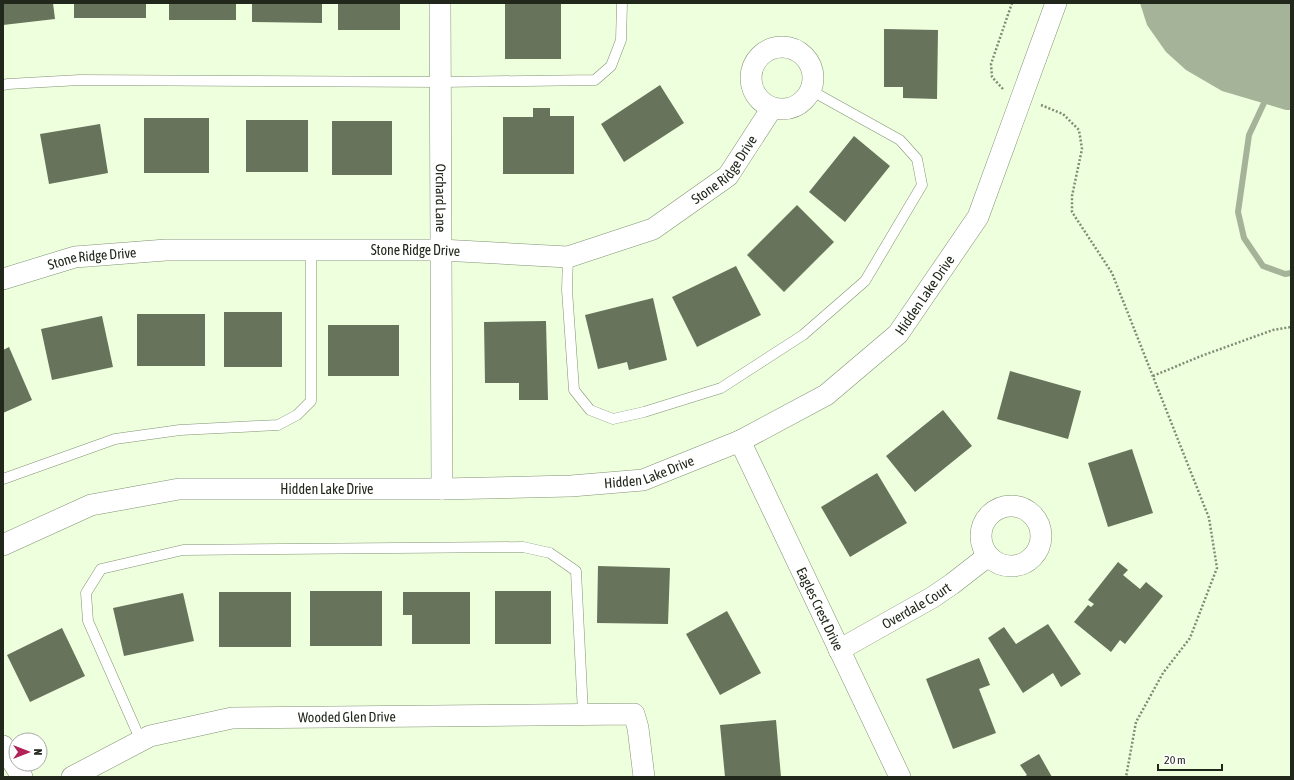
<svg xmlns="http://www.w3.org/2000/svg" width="1294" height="780" viewBox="0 0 1294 780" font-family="'Asap Condensed',sans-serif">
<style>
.water{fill:#a5b398}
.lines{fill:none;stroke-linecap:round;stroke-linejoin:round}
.stream{stroke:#a5b398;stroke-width:6}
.building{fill:#67745b}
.lane-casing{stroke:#829274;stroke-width:11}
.street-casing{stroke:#829274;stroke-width:22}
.path{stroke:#808b75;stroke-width:2.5;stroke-dasharray:2 2;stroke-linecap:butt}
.lane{stroke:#fff;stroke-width:10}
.street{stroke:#fff;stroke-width:21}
.labels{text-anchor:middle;stroke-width:3;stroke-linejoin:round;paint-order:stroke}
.street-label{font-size:14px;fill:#21271b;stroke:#fff}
</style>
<rect width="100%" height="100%" fill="#eeffde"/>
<path class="water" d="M1140 3H1291V110H1286L1222 91 1186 70 1166 52 1147 25Z"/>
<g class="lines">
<path class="stream" d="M1264 103 1249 135 1238 212 1244 238 1263 266 1285 274 1291 273"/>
</g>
<path class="building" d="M3 3H53L55 19 3 25Z
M74 3H146V18H74Z
M169 3H236V20H169Z
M252 3H322V23L252 22Z
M338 3H400V30H338Z
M505 3H561V59H505Z
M884 29 938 30 937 99 903 98V87H884Z
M660 85 684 123 624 162 601 124Z
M533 108H550V116H574V174H503V117H533Z
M144 118H209V173H144Z
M246 120H308V172H246Z
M332 121H392V175H332Z
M100 124 108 173 49 184 40 134Z
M854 136 890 166 845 222 809 192Z
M797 205 834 242 784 292 747 255Z
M736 266 761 315 697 347 672 297Z
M653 298 667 360 629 370 627 362 598 369 585 315Z
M224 312H282V367H224Z
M137 314H205V366H137Z
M102 316 113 367 52 380 41 329Z
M546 321 548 400H519V383H485L484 322Z
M328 325H399V376H328Z
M9 347 32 400 3 413V350Z
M1010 371 1081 391 1068 439 997 419Z
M943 410 972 446 915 492 886 456Z
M1132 449 1153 513 1108 527 1088 463Z
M877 473 907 523 850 557 821 507Z
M1118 562 1128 570 1123 575 1140 589 1146 582 1163 596 1125 644 1120 640 1111 652 1074 622 1088 605 1091 607 1094 604 1088 600Z
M598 566 670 568 668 624 597 623Z
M310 591H382V646H310Z
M495 591H551V644H495Z
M219 592H291V647H219Z
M403 592H470V644H412V615H403Z
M183 593 194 641 124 656 113 608Z
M727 611 761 673 720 695 686 634Z
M1048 624 1081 674 1061 687 1053 673 1023 693 988 638 1004 627 1016 644Z
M62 628 85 676 30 702 7 655Z
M979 658 990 685 979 689 996 733 953 749 926 679Z
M776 720 781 777H725L720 725Z
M1039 754 1052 777H1024L1027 775 1020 765Z"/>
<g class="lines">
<defs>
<path id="lane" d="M3 85 8 84 80 80 441 82 595 80 611 66 621 40 622 3
M568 257 567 290 574 390 590 410 613 419 644 412 721 388 803 335 865 281 922 185 917 159 900 140 810 90
M3 479 115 439 180 430 278 425 297 415 311 401V250
M141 741 88 621 86 593 101 569 183 550 523 547 550 553 576 571 583 714"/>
<g id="street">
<path id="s1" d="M440 3 442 489"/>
<circle cx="782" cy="78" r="31"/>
<path id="s2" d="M3 279 75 257 166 250H441L568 257 653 229 728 176 772 108"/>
<path id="s3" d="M740 441 900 777"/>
<circle cx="1011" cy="536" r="30"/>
<path id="s4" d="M3 545 91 505 179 489H442L571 486 643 480 740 441 826 395 898 334 978 217 1056 3"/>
<path id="s5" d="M839 650 933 597 952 584 988 556"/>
<path d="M3 746 22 777"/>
<path id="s6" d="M72 777 150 736 232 718 634 714 638 728 644 777"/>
</g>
</defs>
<use href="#lane" class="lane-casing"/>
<use href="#street" class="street-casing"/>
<path class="path" d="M1003 89 992 77 991 64 1012 3
M1041 105 1063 114 1079 130 1082 149 1072 196V212L1112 273 1209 518 1217 568 1190 638 1163 673 1136 722 1126 777
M1153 376 1201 356 1273 330 1291 327"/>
<use href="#lane" class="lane"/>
<use href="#street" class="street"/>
</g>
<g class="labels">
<g class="street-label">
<text dy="5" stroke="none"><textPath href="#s2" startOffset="752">Stone Ridge Drive</textPath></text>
<text dy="5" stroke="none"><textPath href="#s1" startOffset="195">Orchard Lane</textPath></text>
<text dy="5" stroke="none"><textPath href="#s2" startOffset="416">Stone Ridge Drive</textPath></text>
<text dy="5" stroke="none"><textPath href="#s2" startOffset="92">Stone Ridge Drive</textPath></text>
<text dy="5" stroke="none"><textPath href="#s4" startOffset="994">Hidden Lake Drive</textPath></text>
<text dy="5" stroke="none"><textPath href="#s4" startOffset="658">Hidden Lake Drive</textPath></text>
<text dy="5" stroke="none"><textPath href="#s4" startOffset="334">Hidden Lake Drive</textPath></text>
<text dy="5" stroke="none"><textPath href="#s5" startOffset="89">Overdale Court</textPath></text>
<text dy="5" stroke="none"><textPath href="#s3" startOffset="186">Eagles Crest Drive</textPath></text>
<text dy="5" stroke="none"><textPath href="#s6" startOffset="287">Wooded Glen Drive</textPath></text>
</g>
</g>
<rect width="1294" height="780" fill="none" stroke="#21271b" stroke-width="8"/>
<g transform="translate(28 752) rotate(90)"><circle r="19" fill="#ffffff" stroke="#a6a9a4"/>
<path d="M0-3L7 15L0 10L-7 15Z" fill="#b12257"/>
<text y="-6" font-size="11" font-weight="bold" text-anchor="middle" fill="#21271b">N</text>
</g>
<path d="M1158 764v6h64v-6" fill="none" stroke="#21271b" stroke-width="2"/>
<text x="1164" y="764" font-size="12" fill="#21271b" stroke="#ffffff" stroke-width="3" paint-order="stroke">20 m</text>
</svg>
